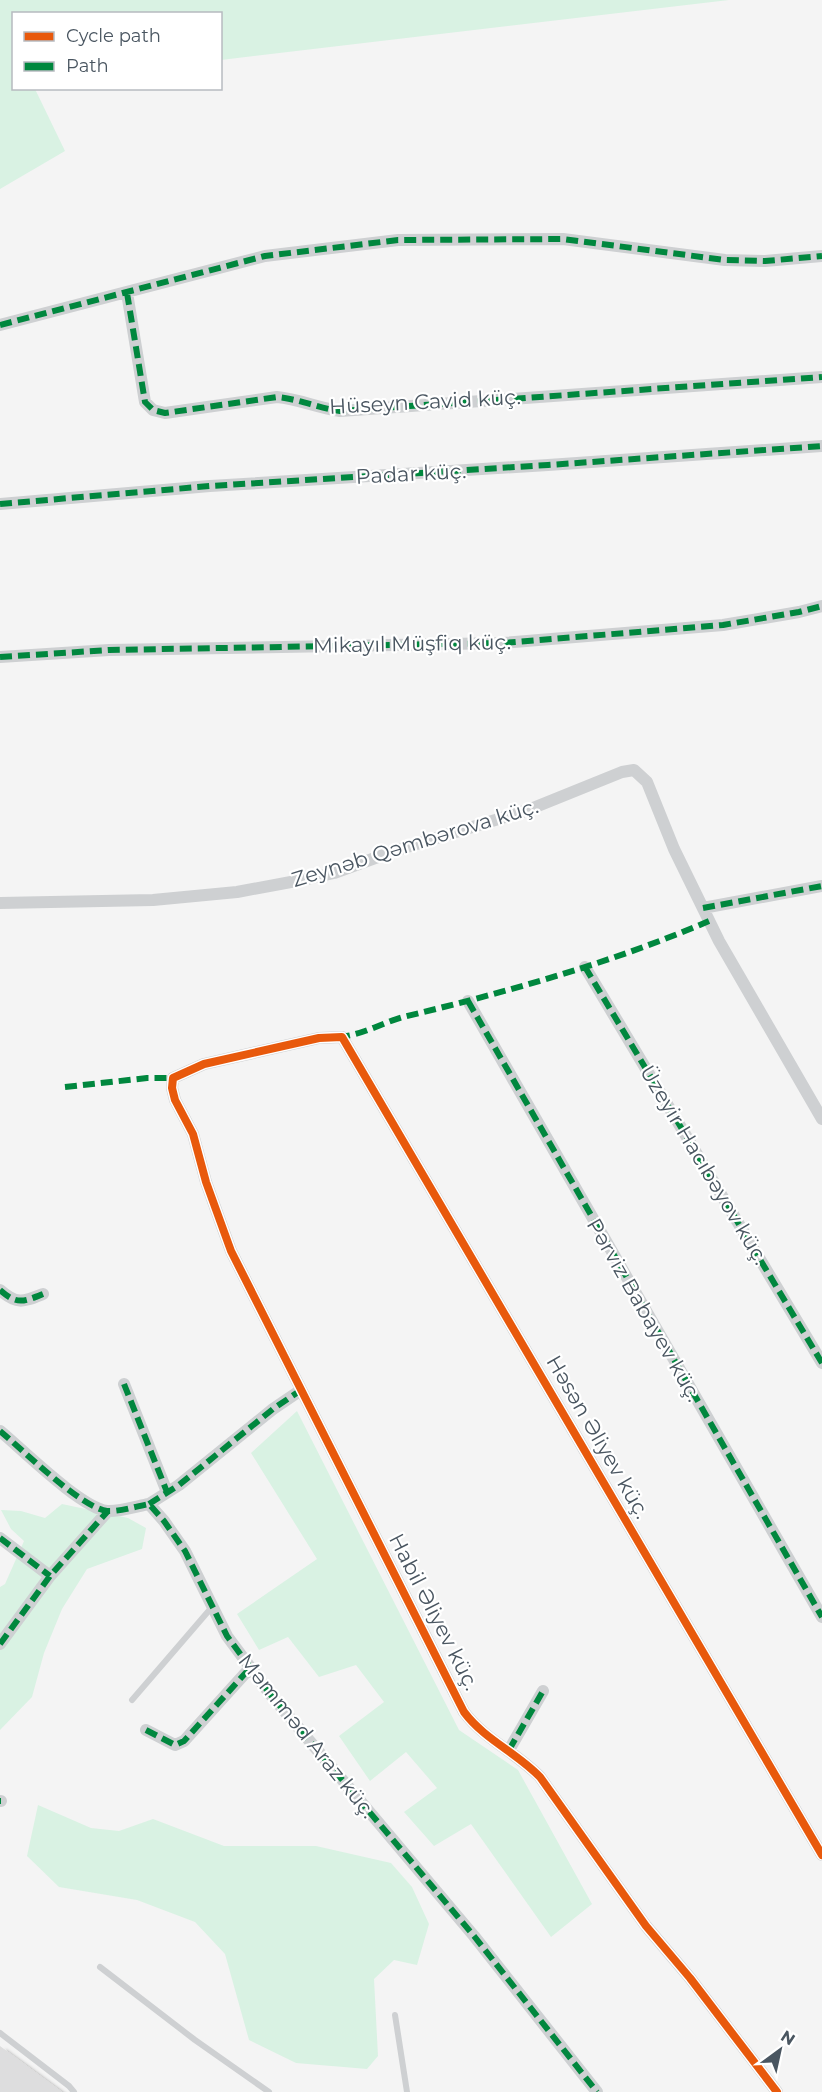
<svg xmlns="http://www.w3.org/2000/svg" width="822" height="2092" viewBox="0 0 822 2092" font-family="Montserrat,sans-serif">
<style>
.green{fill:#d9f2e3}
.building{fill:#ddddde;filter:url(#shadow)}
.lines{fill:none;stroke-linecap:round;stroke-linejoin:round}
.lane{stroke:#ced0d2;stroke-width:6}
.street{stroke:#ced0d2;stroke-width:12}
.quiet{stroke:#00873e;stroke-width:6;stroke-dasharray:12 6;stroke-linecap:butt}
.cycleway-casing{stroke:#fff;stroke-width:11}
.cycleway{stroke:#e8590c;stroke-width:8}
.labels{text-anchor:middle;stroke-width:4.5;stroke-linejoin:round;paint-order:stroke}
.street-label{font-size:21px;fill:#4a5661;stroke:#fff}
</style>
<defs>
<filter id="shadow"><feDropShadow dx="5.5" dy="3" stdDeviation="1.5" flood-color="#0004"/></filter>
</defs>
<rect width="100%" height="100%" fill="#f4f4f4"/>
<path class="green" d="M0 0H729L221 60 220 14H14V88L35 89 65 151 0 189Z
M297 1411 459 1730 518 1770 592 1904 551 1937 471 1824 434 1846 404 1812 437 1788 406 1752 370 1781 339 1736 384 1702 356 1665 319 1677 288 1637 259 1650 237 1614 317 1559 251 1453Z
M62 1504 128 1518 146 1528 142 1549 87 1569 62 1609 44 1653 32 1697 0 1730V1587L5 1584 24 1541 11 1529 1 1510 21 1511 45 1518Z
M38 1805 91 1828 119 1831 153 1819 224 1846H316L391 1863 412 1887 429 1924 417 1965 394 1960 374 1979 378 2056 367 2069 296 2063 249 2040 225 1954 195 1922 137 1900 59 1887 27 1856Z"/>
<path class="building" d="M0 2046 62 2092H0Z"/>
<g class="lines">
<path class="lane" d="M132 1700 212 1607
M100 1967 195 2040 269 2092
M395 2015 407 2092
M0 2033 69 2086 74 2092"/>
<path class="street" d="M127 293 145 402 153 410 165 413 277 397C299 399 318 408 340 411L822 377
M0 325 265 256 398 240 563 239 725 260 765 261 822 256
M0 504 210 486 548 465 822 446
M0 657 109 650 503 643 723 625 799 612 822 606
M0 903 153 900 237 892 307 879 334 873 397 850 528 810 622 772 634 770 647 782 674 849 719 941 822 1119
M703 908 822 886
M585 967 822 1363
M468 1001 822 1617
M0 1290C17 1305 23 1302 43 1294
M124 1384 167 1492
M0 1431C23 1450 80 1507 107 1511 118 1512 138 1506 149 1504L164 1521 185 1551 227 1636 270 1694 474 1936 597 2092
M149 1504 179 1485 273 1409 301 1390
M0 1538 50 1576
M0 1644 50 1576 108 1511
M146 1730 175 1745 184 1741 250 1668
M509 1750 543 1691
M0 1801H1
M777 2092 690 1978 646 1926 540 1777C516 1752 485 1740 464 1712L231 1251 206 1182 193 1134 175 1100 172 1088 173 1078 204 1064 319 1038 342 1037 822 1855"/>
<path class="quiet" d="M127 293 145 402 153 410 165 413 277 397C299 399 318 408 340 411L822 377
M0 325 265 256 398 240 563 239 725 260 765 261 822 256
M0 504 210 486 548 465 822 446
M0 657 109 650 503 643 723 625 799 612 822 606
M703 908 822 886
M585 967 822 1363
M468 1001 822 1617
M338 1037C360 1036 382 1023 403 1017 507 992 611 963 709 921
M65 1087 147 1078H173L178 1075
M0 1290C17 1305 23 1302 43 1294
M124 1384 167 1492
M0 1431C23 1450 80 1507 107 1511 118 1512 138 1506 149 1504L164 1521 185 1551 227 1636 270 1694 474 1936 597 2092
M149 1504 179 1485 273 1409 301 1390
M0 1538 50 1576
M0 1644 50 1576 108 1511
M146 1730 175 1745 184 1741 250 1668
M509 1750 543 1691
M0 1801H1"/>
<defs>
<path id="cycleway" d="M777 2092 690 1978 646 1926 540 1777C516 1752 485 1740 464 1712L231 1251 206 1182 193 1134 175 1100 172 1088 173 1078 204 1064 319 1038 342 1037 822 1855"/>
</defs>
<use href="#cycleway" class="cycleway-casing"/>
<use href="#cycleway" class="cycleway"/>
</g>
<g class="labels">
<g class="street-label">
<text transform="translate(425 402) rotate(-3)" y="7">Hüseyn Cavid küç.</text>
<text transform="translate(411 474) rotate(-3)" y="7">Padar küç.</text>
<text transform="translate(412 644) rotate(-1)" y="7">Mikayıl Müşfiq küç.</text>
<text transform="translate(415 843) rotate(-17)" y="7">Zeynəb Qəmbərova küç.</text>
<text transform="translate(704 1165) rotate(59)" y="7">Üzeyir Hacıbəyov küç.</text>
<text transform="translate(644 1310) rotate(60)" y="7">Pərviz Babayev küç.</text>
<text transform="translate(598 1437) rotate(60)" y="7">Həsən Əliyev küç.</text>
<text transform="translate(434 1612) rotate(63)" y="7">Habil Əliyev küç.</text>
<text transform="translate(307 1736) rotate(51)" y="7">Məmməd Araz küç.</text>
</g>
</g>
<rect x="12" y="12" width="210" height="78" fill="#ffffff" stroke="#b7bbc0" stroke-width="1.5"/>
<rect x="24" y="32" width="30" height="9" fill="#e8590c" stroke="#b7bbc0" stroke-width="1.5"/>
<text x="66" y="42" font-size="18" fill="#4a5661">Cycle path</text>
<rect x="24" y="62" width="30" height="9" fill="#00873e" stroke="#b7bbc0" stroke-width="1.5"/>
<text x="66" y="72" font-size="18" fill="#4a5661">Path</text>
<g transform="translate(780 2050) rotate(33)" stroke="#ffffff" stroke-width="4.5" paint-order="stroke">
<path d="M0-4.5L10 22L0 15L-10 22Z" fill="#4a5661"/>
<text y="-9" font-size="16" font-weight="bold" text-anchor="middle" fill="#4a5661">N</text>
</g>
</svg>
